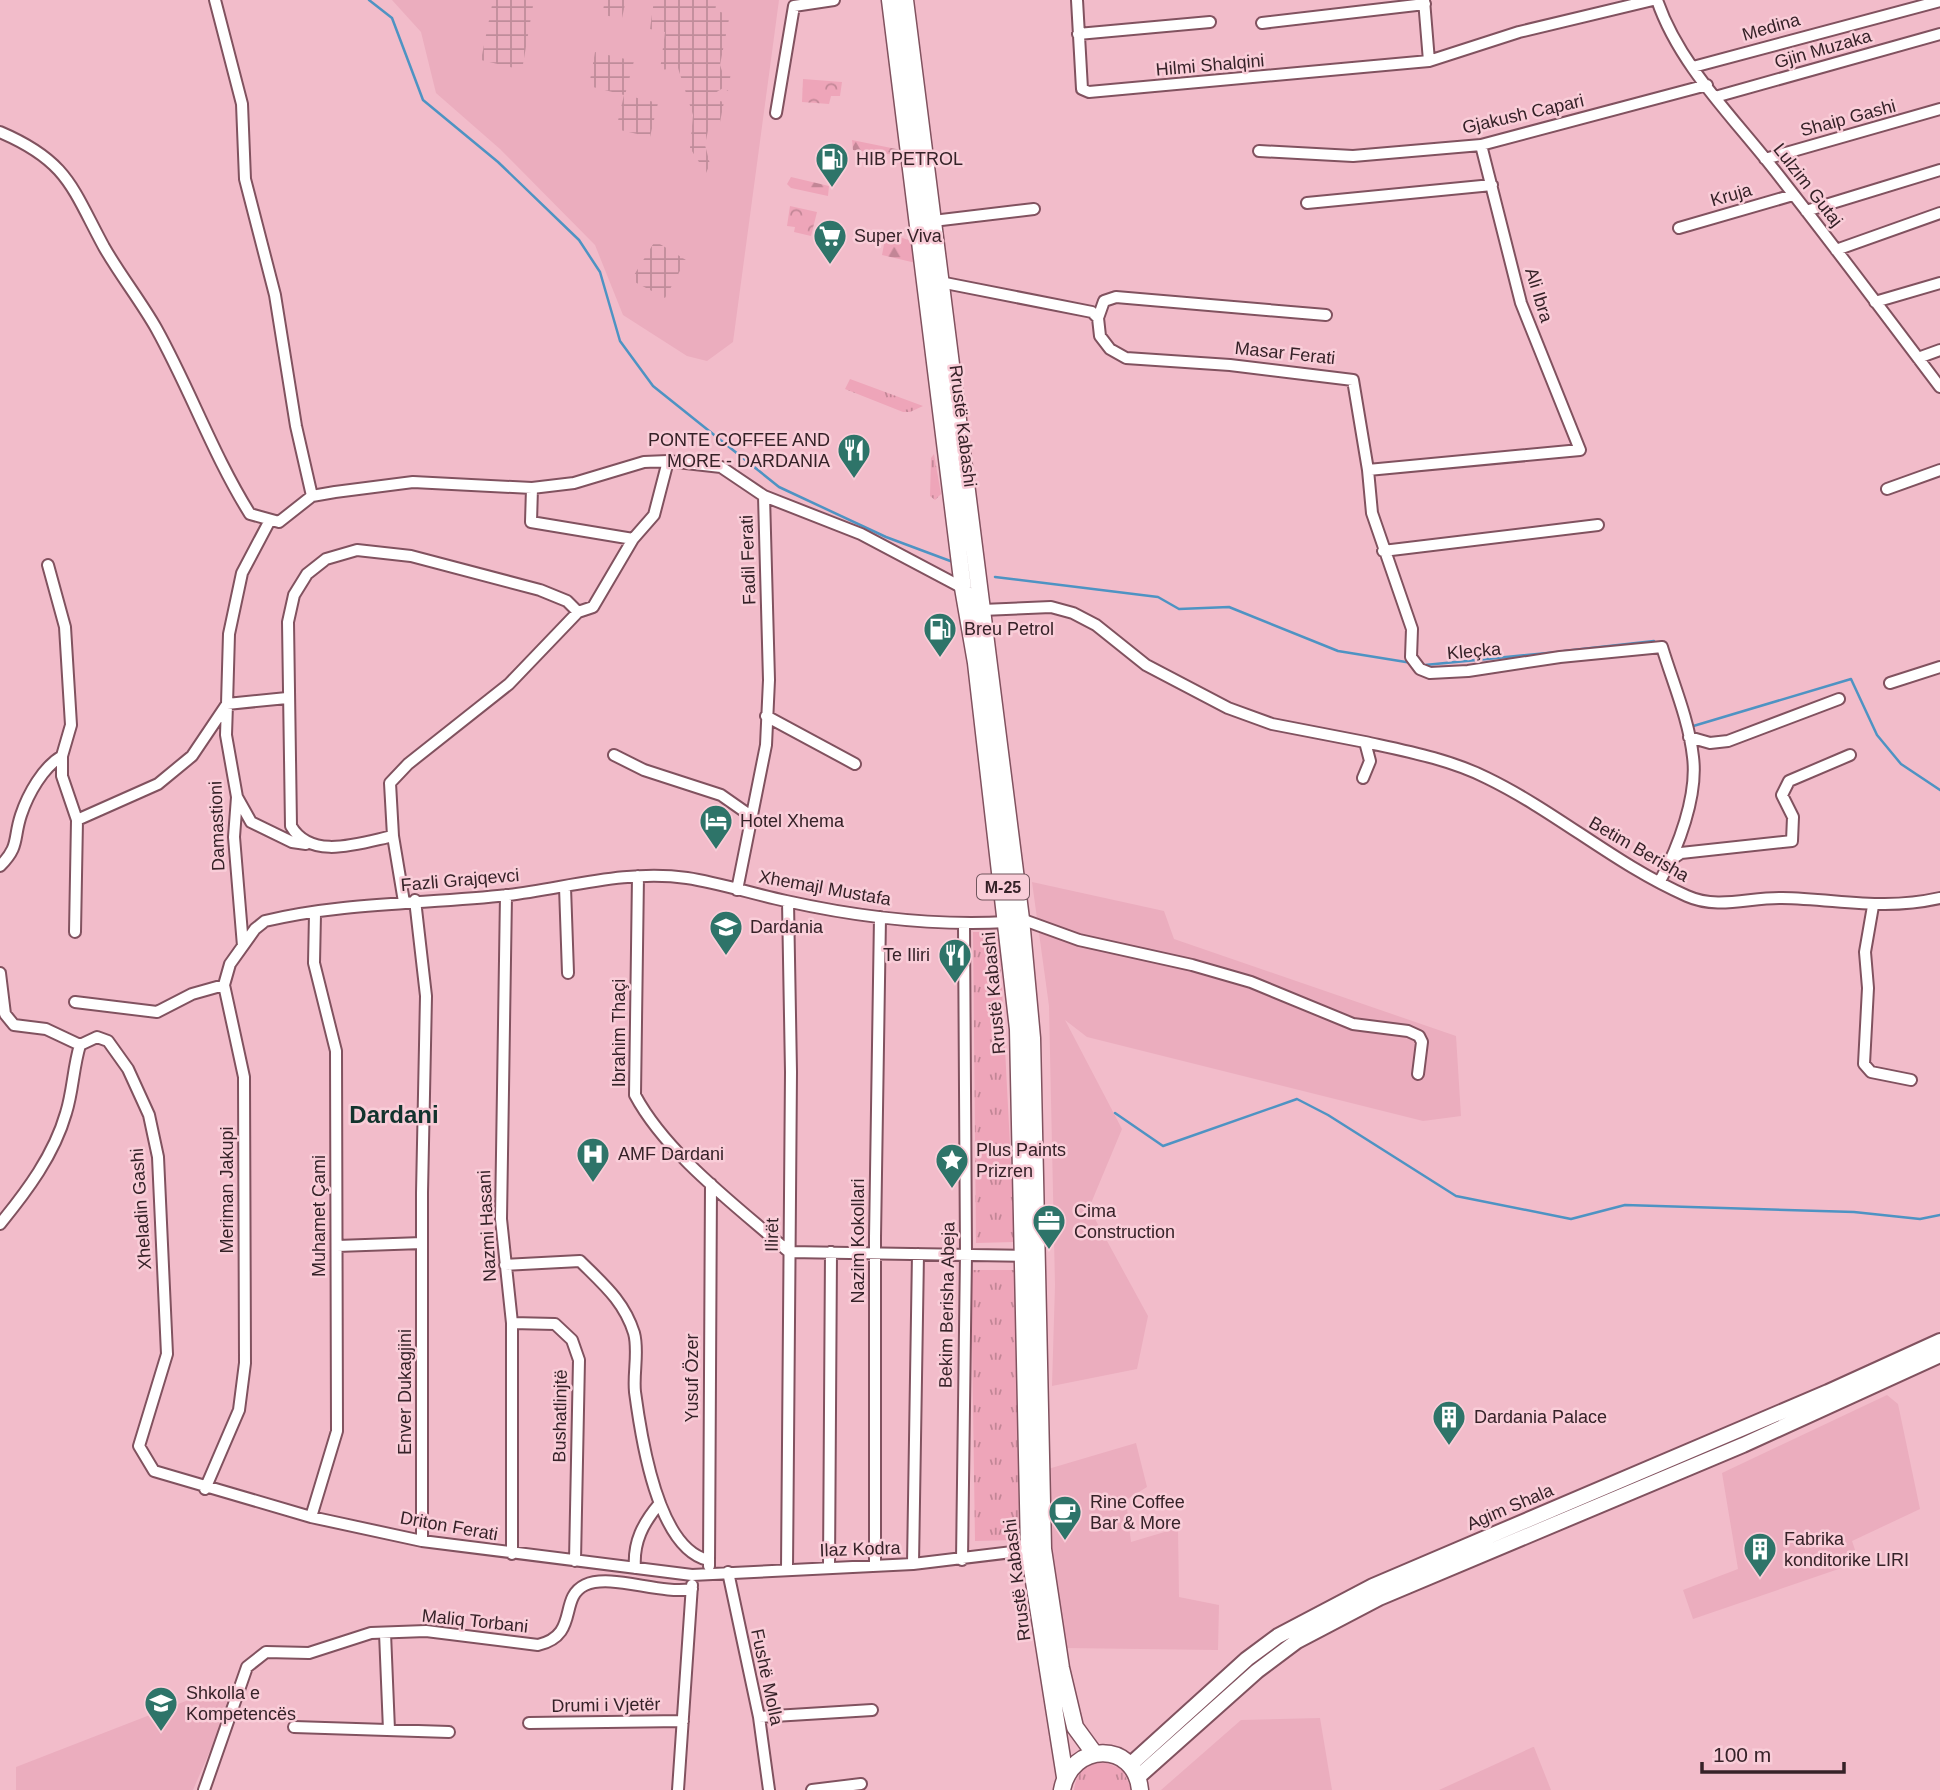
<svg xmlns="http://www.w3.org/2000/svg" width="1940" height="1790" viewBox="0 0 1940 1790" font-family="Helvetica,sans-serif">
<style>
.built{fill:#ebadbe}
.industrial{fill:url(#industrial-grid)}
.grass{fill:url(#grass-tufts)}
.forest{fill:url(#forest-firs)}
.park{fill:url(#park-crowns)}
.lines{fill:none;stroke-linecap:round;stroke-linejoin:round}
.stream{stroke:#4e93c3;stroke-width:2.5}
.street-casing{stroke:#81525f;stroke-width:14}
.secondary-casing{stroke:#81525f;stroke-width:18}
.primary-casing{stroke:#81525f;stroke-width:19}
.street{stroke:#fff;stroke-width:10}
.secondary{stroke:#fff;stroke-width:14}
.primary{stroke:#fff;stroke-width:16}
.labels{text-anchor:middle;stroke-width:5;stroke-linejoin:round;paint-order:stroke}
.shield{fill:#f9cdd8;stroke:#70555d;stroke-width:2}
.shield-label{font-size:16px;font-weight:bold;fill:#362228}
.street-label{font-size:18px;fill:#362228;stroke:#f9cdd8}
.poi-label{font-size:18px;fill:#362228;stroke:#f9cdd8;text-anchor:start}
.district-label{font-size:24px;font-weight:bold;fill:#12332d;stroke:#f9cdd8}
</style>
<defs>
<pattern id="industrial-grid" width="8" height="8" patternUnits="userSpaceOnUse" patternTransform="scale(1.75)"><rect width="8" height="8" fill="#ebadbe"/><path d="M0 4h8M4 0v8" fill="none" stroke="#bf8c9a"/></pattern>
<pattern id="grass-tufts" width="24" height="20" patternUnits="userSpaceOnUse" patternTransform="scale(1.75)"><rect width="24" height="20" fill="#eea5b9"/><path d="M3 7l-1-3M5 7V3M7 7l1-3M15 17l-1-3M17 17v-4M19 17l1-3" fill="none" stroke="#c28696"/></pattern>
<pattern id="forest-firs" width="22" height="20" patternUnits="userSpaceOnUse" patternTransform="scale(1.75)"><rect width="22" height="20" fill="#eea5b9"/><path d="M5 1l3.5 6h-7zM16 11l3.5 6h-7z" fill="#c28696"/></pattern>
<pattern id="park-crowns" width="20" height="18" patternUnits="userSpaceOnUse" patternTransform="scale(1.75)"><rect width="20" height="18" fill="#eea5b9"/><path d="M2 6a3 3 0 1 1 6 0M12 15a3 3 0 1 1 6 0" fill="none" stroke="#c28696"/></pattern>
</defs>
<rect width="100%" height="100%" fill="#f2bcca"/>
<path class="built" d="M392 0H779L733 342 707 361 687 356 623 315 595 245 500 149 436 93 421 32Z
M1032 882 1164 911 1174 939 1456 1036 1461 1116 1423 1121 1087 1037 1065 1020 1122 1129 1089 1208 1148 1316 1137 1369 1052 1386 1055 1285 1049 1006Z
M1887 1395 1898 1404 1920 1509 1852 1541 1859 1562 1693 1619 1683 1590 1738 1569 1722 1473Z
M1136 1443 1147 1487 1126 1500 1131 1542 1178 1528 1179 1597 1219 1605 1218 1650 1065 1648 1045 1543 1048 1469Z
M235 1693 193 1790H16V1767L191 1699Z
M1320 1718 1332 1790H1161L1241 1720Z
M1534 1747 1551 1790H1439L1533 1747Z"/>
<path class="industrial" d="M493 0H534L522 70 481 60Z
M605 0H626L622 18 602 15Z
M654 0H717L715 11 730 14 720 65 722 71 731 72 728 91 723 88 715 93V100L724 102 720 122 710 121 705 145 710 164 706 173 690 148 693 115 678 68 660 70 665 32 650 29Z
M595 52 634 61 625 95 658 103 650 137 616 129 624 95 589 86Z
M655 241 686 260 665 298 631 280Z"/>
<path class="grass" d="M850 379 923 406 910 412H903L845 389Z
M934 454 941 494 935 500 930 496 931 458Z
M973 932H999L1015 1242 976 1243Z
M971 1270H1015L1019 1540 975 1541Z
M1104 1762 1122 1769 1132 1790H1074C1076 1772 1087 1764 1104 1762Z"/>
<path class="forest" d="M852 140 906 151 896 155 853 150Z
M791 177 829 186 828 196 791 188 787 184Z
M886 234 894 236 892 241 898 243 900 237 917 243 920 264 882 255Z"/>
<path class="park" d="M803 79 842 82 840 96H831L829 104 802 102Z
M790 206 817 212 811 236 794 232 795 227 787 226Z"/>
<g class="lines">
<path class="stream" d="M369 0 392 18 423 100 498 162 579 240 600 272 620 341 653 386 779 487 886 537 953 562
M995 577 1158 597 1179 609 1229 607 1338 651 1412 663
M1564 651 1654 641 1656 645
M1425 665 1558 652
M1690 727 1851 679 1877 735 1901 764 1940 790
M1115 1113 1163 1146 1297 1099 1328 1115 1456 1196 1571 1219 1625 1205 1854 1212 1920 1219 1940 1215"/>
<defs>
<path id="street" d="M215 0 242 104 245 179 275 295 296 426 312 496
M1077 0 1082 89 1089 92 1429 61 1519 32 1653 0
M1424 0 1429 61
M1657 0C1678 62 1728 112 1768 162 1827 236 1883 312 1940 387
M1262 23 1425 4
M1078 34 1210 22
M1693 67 1940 1
M1715 97 1940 34
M776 113 794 6 834 0
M0 132C68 161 72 188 104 247 120 275 140 300 156 328 190 389 213 455 250 514L279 522 312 496 335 492 413 482 532 488 574 483 644 462 668 461 721 467 764 496 769 680 766 745 737 890
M1259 151 1353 156 1481 145 1707 85
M1765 159 1940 109
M1307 203 1492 185
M1806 211 1940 170
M933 221 1034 209
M1679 228 1793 195
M1836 250 1940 213
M940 282 1092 312 1098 318
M1875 302 1940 283
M1326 315 1116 297 1104 301 1098 318 1100 336 1110 349 1126 358 1230 365 1353 380 1368 470 1580 450 1521 303 1481 145
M1918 358 1940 350
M1368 470 1372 513 1412 629 1411 657 1420 669 1430 673 1468 671 1560 657 1662 647C1673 683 1689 720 1693 757 1698 796 1678 848 1660 881
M532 488 531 522 633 539 654 515 668 461
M1887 489 1940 470
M764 496 861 534 963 588
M1383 551 1598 525
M48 565 65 627 71 725 62 756V776L77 820 75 932
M982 610 1051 607 1073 613 1096 625 1146 665 1228 708 1272 724 1365 742 1370 761 1363 778
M1890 683 1940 667
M766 716 855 764
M1689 737 1710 743 1728 741 1839 699
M1365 742C1406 751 1449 759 1487 778 1557 812 1616 865 1687 896 1718 910 1750 897 1782 898 1839 899 1882 911 1940 898
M614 755 644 770 721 795 751 816
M237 797 251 822 292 842 306 844
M77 820 158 784 192 756 227 704 229 634 242 573 269 522
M393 836C360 843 311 861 291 826L288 622 294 595 307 574 326 559 357 550 411 556 540 590 567 601 578 612
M1672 859 1681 853 1792 841 1793 817 1782 795 1789 781 1850 755
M0 866C20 846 13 839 21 815 28 794 43 767 62 756
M638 876 635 1095C667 1155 738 1207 789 1252L1028 1256
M565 887 568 973
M506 895 501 1219 512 1323V1554
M415 900 426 996 422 1193V1541
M404 902 393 836 390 783 408 764 509 684 578 612 593 607 633 539
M1873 906 1865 952 1868 988 1864 1064 1871 1072 1911 1080
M1021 919 1079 940 1192 965 1251 982 1353 1024 1408 1031 1419 1036 1422 1042 1418 1074
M243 946 234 837 237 797 226 735 227 704 287 698
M0 973 5 1014 14 1025 46 1029 80 1045
M75 1002 157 1012 192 994 224 985
M0 1224C27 1191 54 1155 66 1113 73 1091 73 1068 80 1045L97 1037 108 1041 128 1069 149 1115 158 1157 167 1354 139 1446 154 1471 311 1517 422 1541 692 1575 913 1564 1029 1550
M337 1246 422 1243
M505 1265 580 1261C603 1284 624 1301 634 1333 639 1351 633 1373 635 1392 641 1437 657 1548 708 1560
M512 1323 555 1324 572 1340 579 1360 575 1561
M205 1489 239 1410 245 1363 244 1077 224 985 230 964 255 929 265 921C344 902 427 904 508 895 566 888 628 869 687 878 720 883 753 894 786 901 858 917 933 926 1007 922
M311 1517 337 1431 336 1051 314 963 315 914
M962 1560 966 1254 964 924
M913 1564 918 1254
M875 1565V1238L880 917
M709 1566 711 1184
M829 1567 831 1252
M635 1568C633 1542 643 1523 660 1503
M787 1569 791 1072 788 902
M728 1572 759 1717 769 1790
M385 1633 389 1730
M759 1717 872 1710
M529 1723 683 1721
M294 1727 449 1732
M204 1790 247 1667 266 1652 309 1653 371 1633 426 1631 538 1645C580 1635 558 1598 585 1585 611 1573 660 1595 692 1589
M678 1790 692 1585
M812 1790 861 1784"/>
<path id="secondary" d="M1130 1765 1247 1659 1278 1636 1373 1586 1828 1392 1940 1341
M1138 1777 1257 1671 1297 1641 1379 1598 1743 1445 1940 1355"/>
<path id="primary" d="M890 0 963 588 976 663 1018 1029 1029 1550 1065 1777
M905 0 1021 919 1032 1038 1043 1549 1061 1668 1075 1727 1094 1753
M1062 1790C1071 1742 1135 1740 1140 1790"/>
</defs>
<use href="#street" class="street-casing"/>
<use href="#secondary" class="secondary-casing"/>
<use href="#primary" class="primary-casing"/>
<use href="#street" class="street"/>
<use href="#secondary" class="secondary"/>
<use href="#primary" class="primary"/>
</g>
<defs>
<symbol id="fuel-pin" viewBox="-11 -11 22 30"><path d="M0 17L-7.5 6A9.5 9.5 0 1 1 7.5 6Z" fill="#2e7469" stroke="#f9cdd8"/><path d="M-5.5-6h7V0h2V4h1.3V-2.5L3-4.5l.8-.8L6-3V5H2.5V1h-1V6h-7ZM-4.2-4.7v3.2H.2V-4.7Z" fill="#fff"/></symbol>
<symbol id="supermarket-pin" viewBox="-11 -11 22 30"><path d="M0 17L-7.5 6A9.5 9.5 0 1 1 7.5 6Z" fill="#2e7469" stroke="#f9cdd8"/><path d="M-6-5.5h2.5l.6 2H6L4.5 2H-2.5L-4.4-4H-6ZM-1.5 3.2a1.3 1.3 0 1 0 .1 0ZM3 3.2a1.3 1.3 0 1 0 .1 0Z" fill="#fff"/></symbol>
<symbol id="restaurant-pin" viewBox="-11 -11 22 30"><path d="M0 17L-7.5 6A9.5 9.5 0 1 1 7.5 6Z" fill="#2e7469" stroke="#f9cdd8"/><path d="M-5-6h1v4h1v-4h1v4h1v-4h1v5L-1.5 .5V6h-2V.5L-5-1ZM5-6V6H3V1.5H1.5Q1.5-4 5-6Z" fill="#fff"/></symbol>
<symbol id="hotel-pin" viewBox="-11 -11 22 30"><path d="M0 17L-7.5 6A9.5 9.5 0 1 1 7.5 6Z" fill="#2e7469" stroke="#f9cdd8"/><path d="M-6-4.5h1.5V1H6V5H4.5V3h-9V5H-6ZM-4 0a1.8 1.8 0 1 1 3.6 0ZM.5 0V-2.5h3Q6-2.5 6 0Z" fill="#fff"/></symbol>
<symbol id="school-pin" viewBox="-11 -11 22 30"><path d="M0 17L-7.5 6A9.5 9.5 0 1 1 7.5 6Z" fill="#2e7469" stroke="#f9cdd8"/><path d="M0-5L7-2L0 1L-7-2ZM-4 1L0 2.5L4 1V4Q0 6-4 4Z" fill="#fff"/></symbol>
<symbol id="hospital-pin" viewBox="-11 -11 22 30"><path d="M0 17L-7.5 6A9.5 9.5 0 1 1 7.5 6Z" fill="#2e7469" stroke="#f9cdd8"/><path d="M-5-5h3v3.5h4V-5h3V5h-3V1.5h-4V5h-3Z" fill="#fff"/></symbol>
<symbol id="sight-pin" viewBox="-11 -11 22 30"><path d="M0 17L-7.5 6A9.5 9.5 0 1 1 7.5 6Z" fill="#2e7469" stroke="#f9cdd8"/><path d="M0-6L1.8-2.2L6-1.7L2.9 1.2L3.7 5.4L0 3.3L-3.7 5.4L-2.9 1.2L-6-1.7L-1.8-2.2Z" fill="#fff"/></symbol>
<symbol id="office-pin" viewBox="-11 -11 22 30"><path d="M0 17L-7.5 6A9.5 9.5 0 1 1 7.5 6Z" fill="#2e7469" stroke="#f9cdd8"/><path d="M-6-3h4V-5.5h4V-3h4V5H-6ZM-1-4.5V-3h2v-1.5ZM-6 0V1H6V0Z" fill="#fff"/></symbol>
<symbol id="building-pin" viewBox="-11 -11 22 30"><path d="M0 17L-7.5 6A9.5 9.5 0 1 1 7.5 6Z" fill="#2e7469" stroke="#f9cdd8"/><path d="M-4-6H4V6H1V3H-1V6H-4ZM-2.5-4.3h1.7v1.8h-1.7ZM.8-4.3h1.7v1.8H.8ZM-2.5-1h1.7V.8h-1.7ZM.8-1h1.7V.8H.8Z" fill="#fff"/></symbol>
<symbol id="cafe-pin" viewBox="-11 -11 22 30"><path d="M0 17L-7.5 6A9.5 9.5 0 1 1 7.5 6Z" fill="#2e7469" stroke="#f9cdd8"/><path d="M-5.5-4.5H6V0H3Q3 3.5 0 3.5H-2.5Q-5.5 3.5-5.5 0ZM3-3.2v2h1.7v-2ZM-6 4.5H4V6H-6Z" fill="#fff"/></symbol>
</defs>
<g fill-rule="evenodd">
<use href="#fuel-pin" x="813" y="140" width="38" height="52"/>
<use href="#supermarket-pin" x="811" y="217" width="38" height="52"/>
<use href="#restaurant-pin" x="835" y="431" width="38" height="52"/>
<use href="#fuel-pin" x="921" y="610" width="38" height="52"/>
<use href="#hotel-pin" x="697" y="802" width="38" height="52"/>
<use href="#school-pin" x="707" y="908" width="38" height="52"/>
<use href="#restaurant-pin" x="936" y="936" width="38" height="52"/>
<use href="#hospital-pin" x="574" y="1135" width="38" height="52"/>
<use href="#sight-pin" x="933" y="1141" width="38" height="52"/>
<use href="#office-pin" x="1030" y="1202" width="38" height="52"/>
<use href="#building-pin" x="1430" y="1398" width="38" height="52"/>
<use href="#cafe-pin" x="1046" y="1493" width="38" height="52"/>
<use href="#building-pin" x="1741" y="1530" width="38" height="52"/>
<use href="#school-pin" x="142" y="1684" width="38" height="52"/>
</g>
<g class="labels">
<rect class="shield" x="977" y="874.5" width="52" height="25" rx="5"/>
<g class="shield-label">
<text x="1003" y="893">M-25</text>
</g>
<g class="street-label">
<text transform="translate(1771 27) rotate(-16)" y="6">Medina</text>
<text transform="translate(1823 49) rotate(-16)" y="6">Gjin Muzaka</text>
<text transform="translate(1210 65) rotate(-5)" y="6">Hilmi Shalqini</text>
<text transform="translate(1523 114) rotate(-13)" y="6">Gjakush Capari</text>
<text transform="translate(1848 118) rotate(-15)" y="6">Shaip Gashi</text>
<text transform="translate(1808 185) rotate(52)" y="6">Lulzim Gutaj</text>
<text transform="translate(1731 195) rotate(-16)" y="6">Kruja</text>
<text transform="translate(1539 295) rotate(73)" y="6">Ali Ibra</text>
<text transform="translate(1285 353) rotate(6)" y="6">Masar Ferati</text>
<text transform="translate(963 426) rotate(83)" y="6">Rrustë Kabashi</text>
<text transform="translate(748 560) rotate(-92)" y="6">Fadil Ferati</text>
<text transform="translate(1474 651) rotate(-5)" y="6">Kleçka</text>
<text transform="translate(217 826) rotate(-92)" y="6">Damastioni</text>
<text transform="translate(1639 849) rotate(30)" y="6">Betim Berisha</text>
<text transform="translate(460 880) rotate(-5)" y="6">Fazli Grajqevci</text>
<text transform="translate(825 888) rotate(10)" y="6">Xhemajl Mustafa</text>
<text transform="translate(994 993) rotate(-95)" y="6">Rrustë Kabashi</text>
<text transform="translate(619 1033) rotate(-90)" y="6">Ibrahim Thaçi</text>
<text transform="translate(227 1190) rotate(-90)" y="6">Meriman Jakupi</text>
<text transform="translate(141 1209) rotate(-94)" y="6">Xheladin Gashi</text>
<text transform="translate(319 1216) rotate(-90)" y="6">Muhamet Çami</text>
<text transform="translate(487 1226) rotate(-93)" y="6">Nazmi Hasani</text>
<text transform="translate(772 1235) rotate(-89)" y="6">Ilirët</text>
<text transform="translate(858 1241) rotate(-90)" y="6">Nazim Kokollari</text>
<text transform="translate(947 1305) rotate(-89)" y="6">Bekim Berisha Abeja</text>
<text transform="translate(692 1378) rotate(-90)" y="6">Yusuf Özer</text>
<text transform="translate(405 1392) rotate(-90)" y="6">Enver Dukagjini</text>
<text transform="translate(560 1416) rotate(-89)" y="6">Bushatlinjtë</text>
<text transform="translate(1510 1507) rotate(-23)" y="6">Agim Shala</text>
<text transform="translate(449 1526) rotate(10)" y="6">Driton Ferati</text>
<text transform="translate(860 1549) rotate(-2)" y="6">Ilaz Kodra</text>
<text transform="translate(1017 1580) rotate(-97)" y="6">Rrustë Kabashi</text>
<text transform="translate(475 1621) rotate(6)" y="6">Maliq Torbani</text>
<text transform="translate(767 1677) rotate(78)" y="6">Fushë Molla</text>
<text transform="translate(606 1705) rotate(-1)" y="6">Drumi i Vjetër</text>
</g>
<g class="poi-label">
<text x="856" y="165">HIB PETROL</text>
<text x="854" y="242">Super Viva</text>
<text x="830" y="446" text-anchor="end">PONTE COFFEE AND<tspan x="830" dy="21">MORE - DARDANIA</tspan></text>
<text x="964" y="635">Breu Petrol</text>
<text x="740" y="827">Hotel Xhema</text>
<text x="750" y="933">Dardania</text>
<text x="930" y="961" text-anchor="end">Te Iliri</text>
<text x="976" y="1156">Plus Paints<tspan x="976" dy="21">Prizren</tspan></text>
<text x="618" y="1160">AMF Dardani</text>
<text x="1074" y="1217">Cima<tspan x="1074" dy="21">Construction</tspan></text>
<text x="1474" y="1423">Dardania Palace</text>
<text x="1090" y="1508">Rine Coffee<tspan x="1090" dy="21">Bar &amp; More</tspan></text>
<text x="1784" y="1545">Fabrika<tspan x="1784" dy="21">konditorike LIRI</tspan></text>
<text x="186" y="1699">Shkolla e<tspan x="186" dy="21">Kompetencës</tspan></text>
</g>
<g class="district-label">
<text x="394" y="1123">Dardani</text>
</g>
</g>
<path d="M1702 1762v10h142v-10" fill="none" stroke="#362228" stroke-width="3.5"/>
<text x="1713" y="1762" font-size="21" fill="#362228" stroke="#f9cdd8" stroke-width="5" paint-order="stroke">100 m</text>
</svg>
